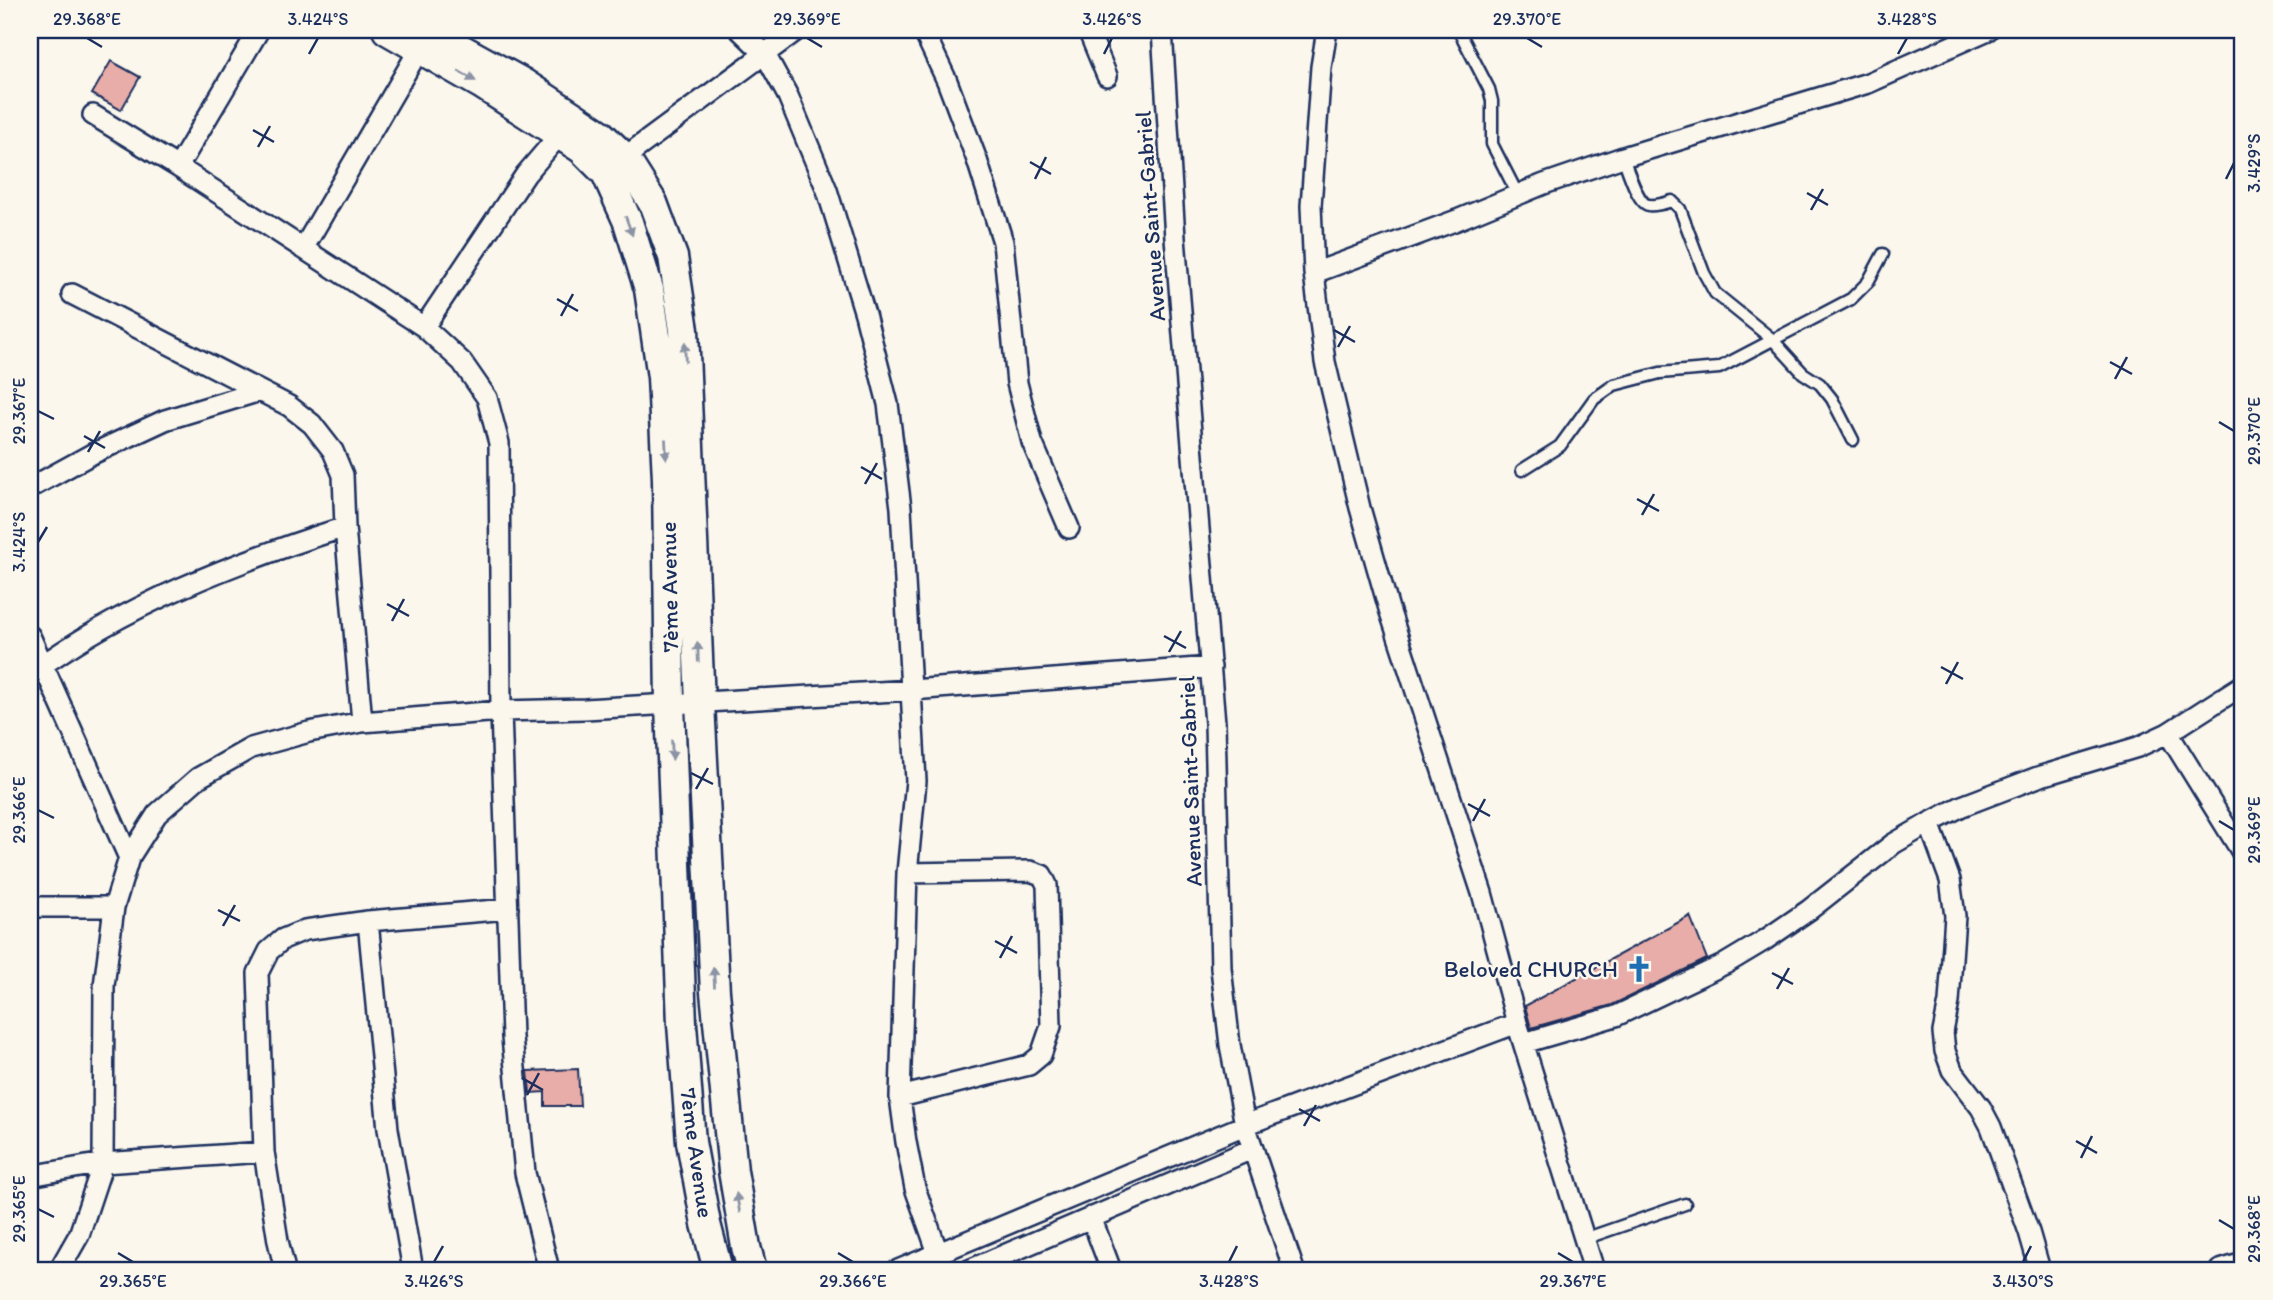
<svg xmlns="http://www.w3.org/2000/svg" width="2273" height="1300" viewBox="0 0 2273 1300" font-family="Itim,sans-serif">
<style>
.building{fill:#e8ada8;stroke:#1b2f5e;stroke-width:2}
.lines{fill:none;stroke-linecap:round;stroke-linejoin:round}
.lane-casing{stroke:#1b2f5e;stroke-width:15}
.street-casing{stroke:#1b2f5e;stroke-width:24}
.secondary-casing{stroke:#1b2f5e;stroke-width:33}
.lane{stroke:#fbf7ec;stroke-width:10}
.street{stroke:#fbf7ec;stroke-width:19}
.secondary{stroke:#fbf7ec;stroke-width:28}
.oneway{fill:#8b93a5}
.ticks{fill:none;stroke:#1b2f5e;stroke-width:2.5}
.labels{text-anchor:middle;stroke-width:5;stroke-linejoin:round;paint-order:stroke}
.street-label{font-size:23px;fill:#1b2f5e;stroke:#fbf7ec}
.poi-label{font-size:23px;fill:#1b2f5e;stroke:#fbf7ec;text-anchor:end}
.neatline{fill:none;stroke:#1b2f5e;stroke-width:2.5}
.ticks-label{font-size:18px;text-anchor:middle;fill:#1b2f5e}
</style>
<rect width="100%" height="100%" fill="#fbf7ec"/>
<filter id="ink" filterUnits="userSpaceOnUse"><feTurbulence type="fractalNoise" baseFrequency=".0143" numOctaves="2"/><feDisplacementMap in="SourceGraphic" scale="14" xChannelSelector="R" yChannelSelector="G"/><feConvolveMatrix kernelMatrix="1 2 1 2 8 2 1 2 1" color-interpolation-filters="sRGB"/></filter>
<g filter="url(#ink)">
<path class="building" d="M111 61 140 77 121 110 92 94Z
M1690 916 1707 959 1612 1005 1531 1028 1525 1006Z
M578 1069 580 1106H545V1092L530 1093 528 1071Z"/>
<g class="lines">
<defs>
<path id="lane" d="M1459 31 1489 89 1492 101V144L1518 195
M1623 157C1627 167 1638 205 1649 205 1656 206 1665 203 1672 201L1680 209 1704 273 1715 293 1773 340 1803 373 1820 384 1832 399 1853 440
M1522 470 1560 446 1594 399 1614 385 1660 373 1719 368 1851 299 1868 282 1883 254
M1584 1239 1685 1204"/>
<path id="street" d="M740 30 765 54 788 96 827 190 865 314 888 404 901 508 916 781 907 873 900 1097 906 1142 915 1188 944 1270
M923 30 947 81 977 160 1003 242 1017 383 1032 442 1069 528
M1088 30 1107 76
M1162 30 1175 238 1215 723 1221 968 1230 1045 1245 1125 1294 1270
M1327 30 1321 67 1311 206 1314 273 1325 362 1360 508 1389 609 1482 893 1517 1023 1594 1270
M93 115 178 167 424 327 462 362 487 398 499 443 501 711 512 1037 525 1173 549 1270
M614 165 797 30
M178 167 259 30
M303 249 420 48
M1314 273 1457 220 1544 184 1623 157 1868 83 1988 30
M72 294 289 406 312 424 333 451 343 475 345 527 362 722
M424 327 526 174 567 126
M30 488 92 454 165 420 260 391
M30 636 129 858
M30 674C124 605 235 562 345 527
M2168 733 2243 854
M1929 823 1950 880 1955 916 1949 1002 1943 1032 1945 1051 1952 1070 1981 1108 1991 1127 2029 1232 2040 1270
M30 907H114
M368 921 388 1129 413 1270
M1524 1043 1616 1016 1725 964 1765 940 1809 910 1893 844 1929 823 1962 806 2038 777 2138 747 2168 733 2243 685
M900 1097 1029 1065 1041 1055 1051 1026 1047 885 1042 875 1030 871 907 873
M30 1176 103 1163 264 1152
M1091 1217 1111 1270
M59 1270 79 1235 103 1163 104 986 114 907 129 858 157 814 198 778 251 748 309 732 362 722 501 711 585 709 912 690 1211 667
M285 1270 278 1241 264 1152 258 973 269 951 283 939 305 930 368 921 508 909
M898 1270 1245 1125 1517 1023
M969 1270 1252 1149
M2220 1270 2243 1263"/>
<path id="secondary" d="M387 30 481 84 582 149 606 173 628 222 649 289 662 377 667 479 670 704 682 1024 691 1142 706 1224 718 1270
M427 30 523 83 600 134 624 157 653 203 673 257 684 330 700 703 715 992 733 1171 746 1247 752 1270"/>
</defs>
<use href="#lane" class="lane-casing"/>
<use href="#street" class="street-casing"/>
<use href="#secondary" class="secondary-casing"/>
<use href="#lane" class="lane"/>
<use href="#street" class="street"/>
<use href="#secondary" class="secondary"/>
</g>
<defs><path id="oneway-solid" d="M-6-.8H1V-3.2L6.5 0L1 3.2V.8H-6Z" transform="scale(1.75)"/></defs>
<g class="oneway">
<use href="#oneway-solid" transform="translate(467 76) rotate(30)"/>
<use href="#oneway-solid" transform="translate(629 226) rotate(70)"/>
<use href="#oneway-solid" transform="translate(685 352) rotate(-92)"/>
<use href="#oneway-solid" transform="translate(666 449) rotate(87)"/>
<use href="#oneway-solid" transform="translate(698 652) rotate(-92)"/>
<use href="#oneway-solid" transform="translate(672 750) rotate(88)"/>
<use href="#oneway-solid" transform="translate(714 977) rotate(-93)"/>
<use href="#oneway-solid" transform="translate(738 1203) rotate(-100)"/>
</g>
</g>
<path class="ticks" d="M87 38 102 47M807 38 822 47M1527 38 1542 47M309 54 318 38M1104 54 1112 38M1898 54 1907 38M253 130 274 142M258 147 270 126M1030 162 1051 174M1035 179 1046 157M2226 179 2234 163M1807 193 1828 205M1811 210 1823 189M557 299 578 311M561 316 573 294M1334 330 1355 342M1338 347 1350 326M2110 362 2132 374M2115 379 2127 357M38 411 54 419M2219 422 2234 431M84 436 105 448M88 452 100 431M861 467 882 479M865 484 877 463M1637 499 1659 511M1642 515 1654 494M38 542 47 527M387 604 409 616M392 621 404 599M1164 636 1186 648M1169 652 1181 631M1941 667 1963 679M1946 684 1958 662M691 773 713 784M696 789 708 768M1468 804 1490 816M38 810 54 818M1473 821 1485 799M2219 821 2234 830M218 910 240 921M223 926 235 905M995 941 1017 953M1000 958 1012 936M1772 973 1793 984M1777 989 1789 968M522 1078 543 1090M527 1095 539 1073M1299 1109 1320 1121M1304 1126 1316 1105M2076 1141 2097 1153M2081 1158 2092 1136M38 1209 54 1217M2219 1220 2234 1229M118 1253 133 1262M838 1253 853 1262M1558 1253 1573 1262M434 1262 443 1246M1229 1262 1237 1246M2023 1262 2031 1246"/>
<defs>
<symbol id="church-bare" viewBox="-9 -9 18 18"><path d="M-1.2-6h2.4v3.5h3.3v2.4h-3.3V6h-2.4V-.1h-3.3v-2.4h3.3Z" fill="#1f6fb2" stroke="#fbf7ec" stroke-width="2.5" paint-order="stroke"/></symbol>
</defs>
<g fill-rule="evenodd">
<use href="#church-bare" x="1620" y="950" width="38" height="38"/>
</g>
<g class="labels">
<g class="street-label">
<text transform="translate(1150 216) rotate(-94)" y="8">Avenue Saint-Gabriel</text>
<text transform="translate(669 587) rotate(-91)" y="8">7ème Avenue</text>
<text transform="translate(1190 781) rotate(-92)" y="8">Avenue Saint-Gabriel</text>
<text transform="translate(697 1153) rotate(82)" y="8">7ème Avenue</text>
</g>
<g class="poi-label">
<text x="1618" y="977">Beloved CHURCH</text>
</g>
</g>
<rect width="2273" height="1300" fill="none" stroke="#fbf7ec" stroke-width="77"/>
<rect x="38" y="38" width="2196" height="1224" class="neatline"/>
<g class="ticks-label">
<text x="87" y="25">29.368°E</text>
<text x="318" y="25">3.424°S</text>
<text x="807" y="25">29.369°E</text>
<text x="1112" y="25">3.426°S</text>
<text x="1527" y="25">29.370°E</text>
<text x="1907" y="25">3.428°S</text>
<text transform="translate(2254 163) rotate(-90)" y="6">3.429°S</text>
<text transform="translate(19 411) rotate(-90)" y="6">29.367°E</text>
<text transform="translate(2254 431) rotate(-90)" y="6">29.370°E</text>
<text transform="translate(19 542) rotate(-90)" y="6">3.424°S</text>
<text transform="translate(19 810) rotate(-90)" y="6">29.366°E</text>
<text transform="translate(2254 830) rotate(-90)" y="6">29.369°E</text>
<text transform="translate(19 1209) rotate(-90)" y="6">29.365°E</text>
<text transform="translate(2254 1229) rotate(-90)" y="6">29.368°E</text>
<text x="133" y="1287">29.365°E</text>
<text x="434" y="1287">3.426°S</text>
<text x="853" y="1287">29.366°E</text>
<text x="1229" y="1287">3.428°S</text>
<text x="1573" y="1287">29.367°E</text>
<text x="2023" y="1287">3.430°S</text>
</g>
</svg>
